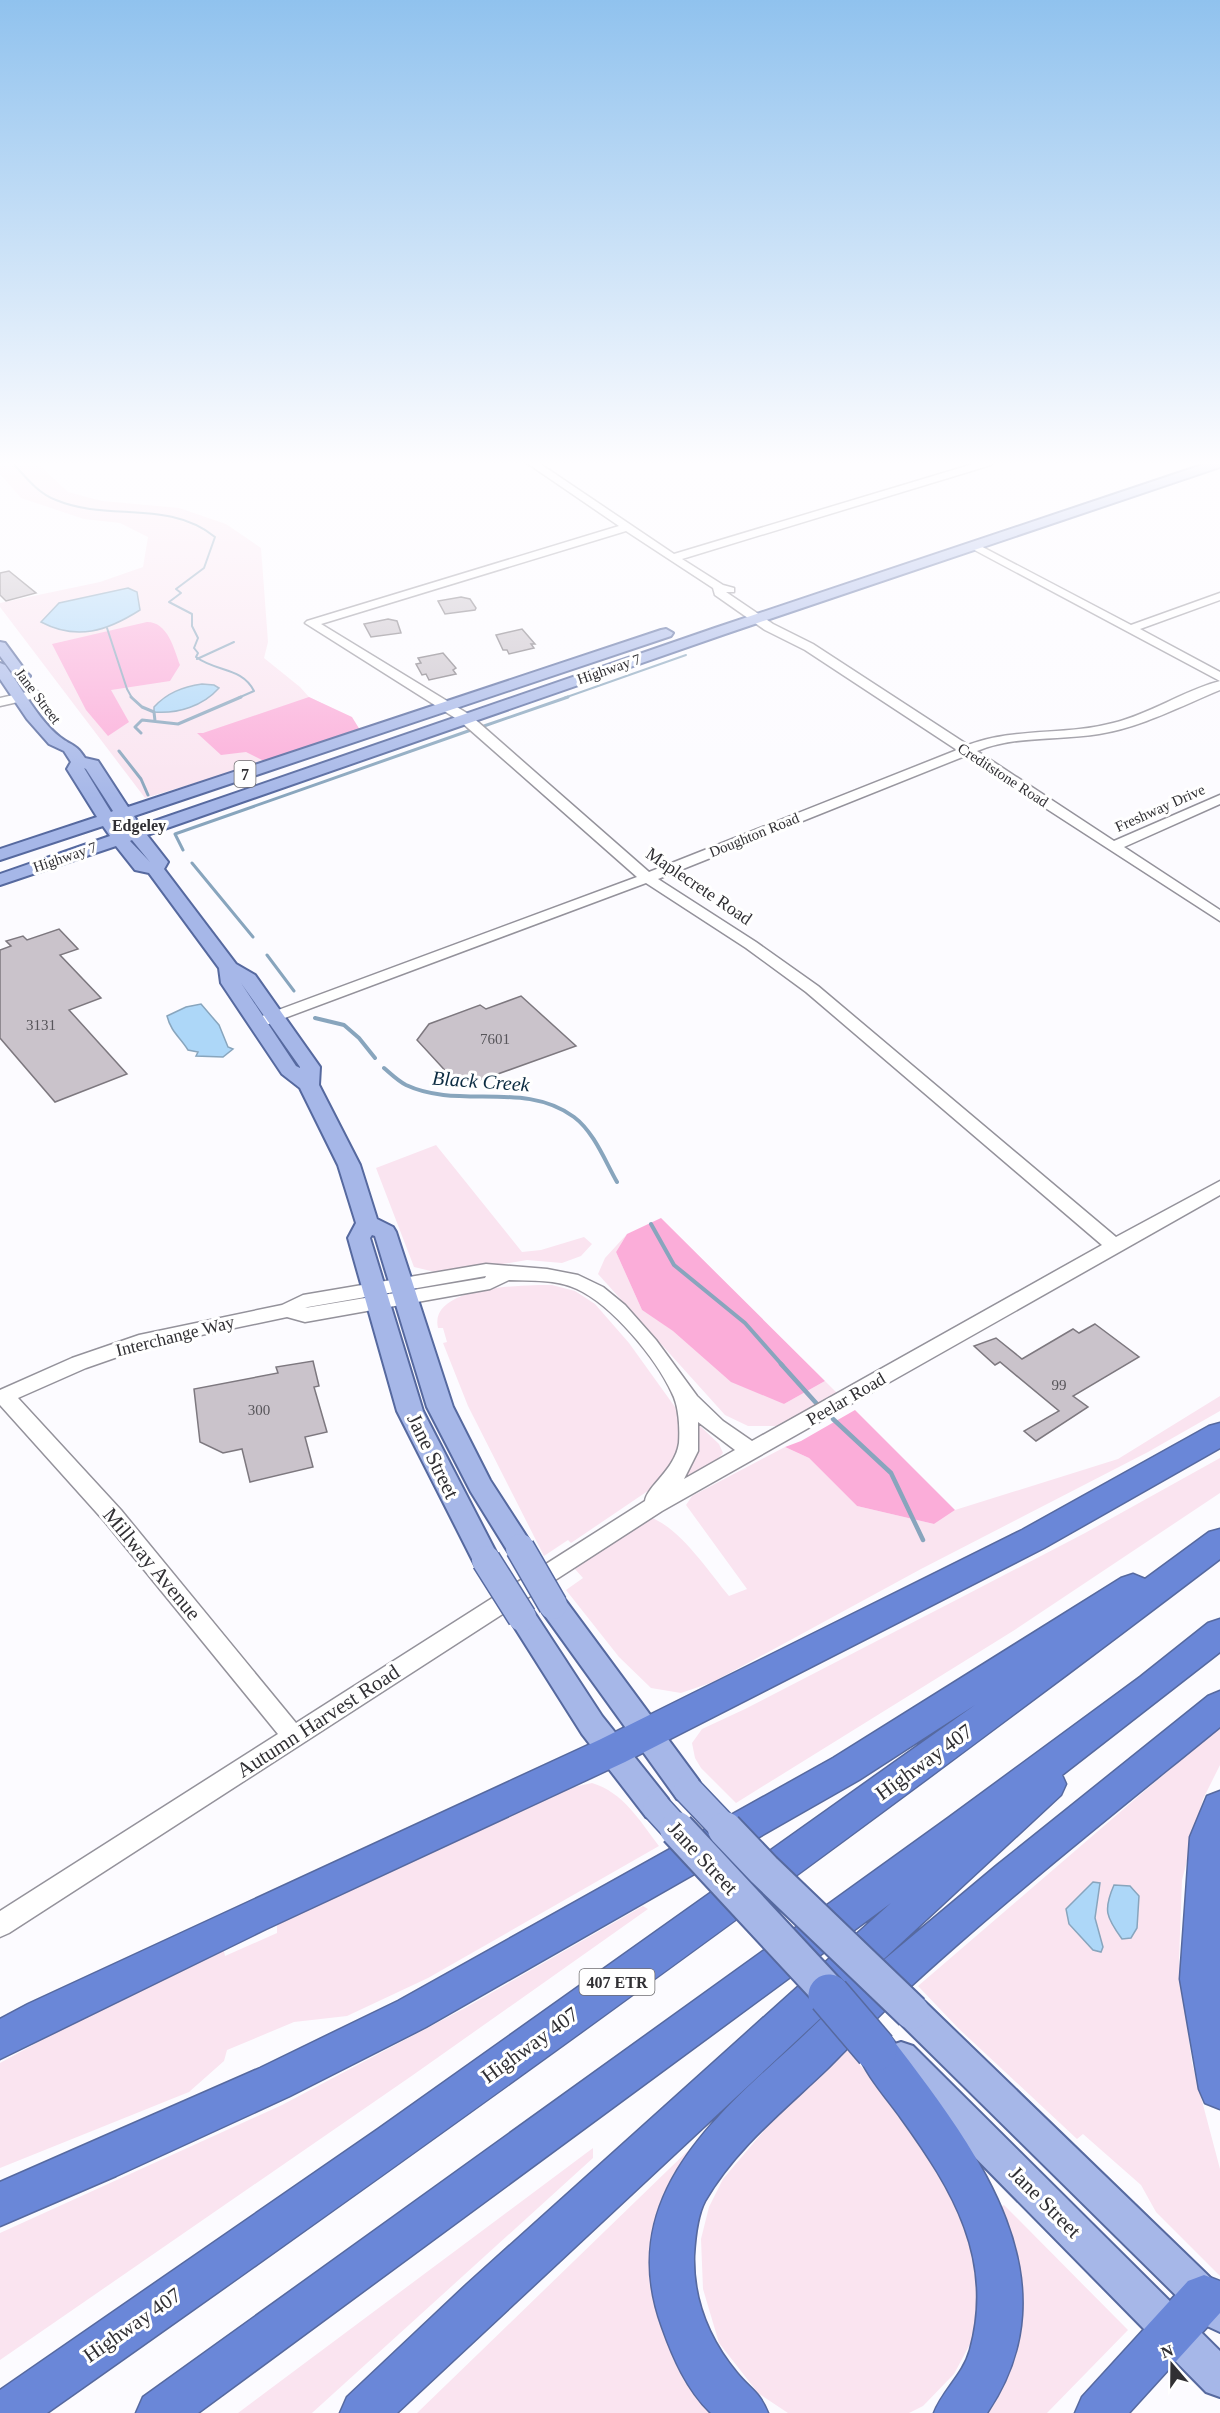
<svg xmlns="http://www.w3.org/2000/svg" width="1220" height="2413" viewBox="0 0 1220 2413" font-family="'Times New Roman',serif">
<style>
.green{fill:#fae4f0}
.forest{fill:#fbadd9}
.water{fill:#add7f8;stroke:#88a5bd;stroke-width:1.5}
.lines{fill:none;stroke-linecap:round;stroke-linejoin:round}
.stream-far3{stroke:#88a5bd;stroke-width:2}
.stream-far2{stroke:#88a5bd;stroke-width:3}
.stream-far1{stroke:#88a5bd;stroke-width:4}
.stream{stroke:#88a5bd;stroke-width:4.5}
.building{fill:#cac3cb;stroke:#7d787f;stroke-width:1.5}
.minor-casing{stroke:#94929b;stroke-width:3}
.major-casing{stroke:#56699f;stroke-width:4}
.highway-casing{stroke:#56699f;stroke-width:3}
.minor{fill:#fff;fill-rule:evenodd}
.major{fill:#a6b7e8;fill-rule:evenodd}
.highway{fill:#6a87d8;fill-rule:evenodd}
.major-bridge-far1-casing{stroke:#56699f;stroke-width:31;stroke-linecap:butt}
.major-bridge-casing{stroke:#56699f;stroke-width:38;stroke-linecap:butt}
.highway-bridge-casing{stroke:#56699f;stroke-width:44;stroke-linecap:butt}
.major-bridge-far1{stroke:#a6b7e8;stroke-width:28}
.major-bridge{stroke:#a6b7e8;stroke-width:34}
.highway-bridge{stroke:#6a87d8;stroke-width:41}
.labels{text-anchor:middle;stroke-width:6;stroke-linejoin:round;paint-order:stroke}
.far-street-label{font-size:15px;fill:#313034;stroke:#fff}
.number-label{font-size:15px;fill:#57555a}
.shield{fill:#fff;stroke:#6f6e71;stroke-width:1.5}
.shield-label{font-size:16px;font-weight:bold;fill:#313034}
.far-neighbourhood-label{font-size:16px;font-weight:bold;fill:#313034;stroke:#fff}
.street-label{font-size:18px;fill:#313034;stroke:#fff}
.water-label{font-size:20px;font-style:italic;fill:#0c2c42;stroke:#fff}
.near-street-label{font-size:21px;fill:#313034;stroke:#fff}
</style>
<rect width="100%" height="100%" fill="#fcfbff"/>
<path class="green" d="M0 461H35L68 492 102 501 179 508 226 524 261 548 268 642 264 658 300 687 309 697 344 714 266 762 145 798 0 607V603L100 582 143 567 148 537 120 523 84 519 21 498 0 474Z
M436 1145 522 1252 541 1250 584 1237 592 1244 581 1256 562 1263 527 1260 436 1275 435 1272 414 1267 376 1168Z
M627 1234 616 1252 642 1310 784 1404 825 1381 839 1395 780 1426H748L725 1415 598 1274 605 1258Z
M552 1285 575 1291 595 1304 629 1343 675 1407 685 1437 664 1480 571 1543 568 1540 544 1556 468 1406 443 1343 447 1342 443 1328H438C428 1285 527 1285 552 1285Z
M1220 1396V1411L1148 1452 921 1569 713 1682 681 1693 651 1688 619 1657 566 1590 583 1578 574 1568 650 1517C681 1529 708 1571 729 1596L747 1589 686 1505 692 1496 785 1447 809 1458 857 1506 934 1524 955 1510 1118 1459Z
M698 1424 719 1444 723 1453 715 1462 685 1477Z
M1220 1458V1493L1013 1631 736 1803 701 1768 695 1758 692 1743 702 1729 745 1709 960 1598 1085 1533Z
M1220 1726V1765L1203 1799 1182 1880 1179 1960 1192 2063 1220 2169V2276L1156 2212 1141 2185 1083 2134 1077 2139 958 2028 918 1986Z
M592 1783C623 1792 640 1821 659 1846L428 1978 347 2016 294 2022 227 2050 224 2061 189 2092 0 2168V2063L170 1970 223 1946 225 1956 277 1933V1920L536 1800 574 1787Z
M643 1906 648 1909 413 2075 0 2360V2233L282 2105 465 2008Z
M845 2047 922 2139 956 2195 982 2282 977 2331 954 2374 923 2406 909 2413H788L758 2393 719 2343 703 2289 701 2239 709 2207 723 2179 777 2115Z
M700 2139 674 2173 660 2207 720 2413H417Z
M593 2148V2158L312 2413H238Z
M1004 2205 1128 2330 1047 2413H980L997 2209Z"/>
<path class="forest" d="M147 622C168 622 174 649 180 665L170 681 111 690 129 722 108 736 86 710 52 644Z
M309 697 352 717 360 730 266 762 246 752 221 755 197 733H203Z
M661 1218 825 1381 784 1404 731 1382 673 1331 642 1310 616 1252 627 1234Z
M855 1410 955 1510 934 1524 857 1506 809 1458 785 1447 801 1441Z"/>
<path class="water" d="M128 588 137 592 140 610C107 631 77 641 41 622L59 603Z
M202 684 214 685 219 688C203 706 178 714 154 712V707C167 693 182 687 202 684Z
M201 1004 219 1025 228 1047 233 1049 223 1057 196 1056 198 1052 188 1050C180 1037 171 1032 167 1016L186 1007Z
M1093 1882 1100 1883 1095 1918 1103 1947 1101 1952 1093 1950 1069 1924 1066 1909Z
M1114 1885 1130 1886 1139 1896 1137 1928 1131 1938 1122 1939C1106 1917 1103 1910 1114 1885Z"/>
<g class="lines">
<path class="stream-far3" d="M11 461C24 475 37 493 56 500 108 522 168 499 215 537L204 568 176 589 181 593 169 602 192 614V626L198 638 194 648 198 653 196 657C216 672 242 667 254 691L238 698
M107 628 127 689 132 698
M197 659 234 642
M564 698 686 655"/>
<path class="stream-far2" d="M131 697 142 707 154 712 155 721
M484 726 568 697
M141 733 135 727 142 720 178 724 241 697
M119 751 141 779 148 795
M183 850 175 834 471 730
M192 863 253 937
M267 955 294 991"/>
<path class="stream-far1" d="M315 1018 344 1025 359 1038 375 1058
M384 1068C391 1074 398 1081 406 1085 459 1110 524 1080 574 1117 594 1132 605 1161 617 1182
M651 1224 674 1265 745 1323 783 1366"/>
<path class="stream" d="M781 1364 817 1404
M833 1419 891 1473 923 1540"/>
</g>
<path class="building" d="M9 571 36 593 6 601 0 595V573Z
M461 597 470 599 476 608 475 610 445 614 438 601Z
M388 619 397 621 401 633 371 637 364 624Z
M522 629 535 644H531L534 648 509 654 507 650H503L496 635Z
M443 653 456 668 453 670 456 674 429 680 426 674 422 675 416 664 421 663 418 658Z
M59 929 78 949 60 955 101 998 69 1010 127 1074 55 1102 0 1038V950L11 946 6 941 23 936 27 940Z
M521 996 576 1046 481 1080 452 1078 417 1040 429 1024 480 1005 486 1009Z
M1095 1324 1139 1357 1073 1396 1088 1407 1036 1441 1024 1431 1059 1411 1000 1362 995 1365 974 1346 996 1338 1022 1359 1073 1329 1079 1333Z
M313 1361 319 1386 314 1387 327 1432 305 1437 313 1467 250 1482 242 1449 223 1453 200 1442 194 1389 278 1373 276 1367Z"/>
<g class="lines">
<defs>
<path id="minor" d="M524 461H536L674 554 983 461H991V465L682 559 723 585 734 588V592H726L773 624 813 644 968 745C1015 727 1064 736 1113 723 1150 714 1183 691 1220 681V690C1181 706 1142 727 1099 734 1057 741 1016 735 977 751L1114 841 1220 795V804L1124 847 1220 910V921L965 756 658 879 756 942 818 986 1116 1237 1220 1181V1195L662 1511 9 1933 0 1937V1911L278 1734 105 1522 0 1405V1390L72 1358 139 1335 282 1305 303 1295 486 1264 547 1269 578 1275 603 1287 625 1305 656 1340 697 1396 723 1421 752 1441 1102 1245 806 992 746 948 646 883 266 1025H254L252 1022 254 1019 637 877 460 721 305 623 307 621 619 526ZM626 531 713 588 715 595 765 630 805 650 957 750 649 872 470 715 321 624ZM486 1276 485 1278 305 1308 308 1307ZM509 1280C532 1281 556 1279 577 1289 612 1305 656 1358 672 1393 679 1406 680 1428 679 1443 675 1470 647 1486 645 1501L296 1723 121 1510 18 1398 86 1368 149 1346 287 1317 305 1322 490 1289ZM698 1422 735 1450 684 1479 698 1451Z
M973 542 1131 625 1220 593V600L1140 629 1220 672V681L969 547 968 545Z
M36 690 42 694 40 697 0 706V698Z"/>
<path id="major" d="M1214 461H1220V467L725 634 147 835 168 862 164 869 236 964 255 975 320 1067 319 1085 360 1165 377 1219 393 1227 396 1232 453 1407 490 1480 534 1548 530 1555 520 1558 510 1555 471 1492 427 1407 375 1236 372 1235 370 1238 423 1411 500 1560 496 1567 486 1571 476 1567 397 1411 348 1238 356 1223 338 1165 300 1088 282 1074 221 983 219 968 149 873 135 870 116 846 0 885V874L110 836 103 826 0 860V849L97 817 67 769 71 762 64 751 49 744 27 719 0 679V663L5 665C22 688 38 720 60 737 73 747 75 743 85 758L98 761 128 807 661 630 666 629 673 633 671 636 134 816 140 826 715 628ZM84 768 86 769 113 811 111 812ZM119 821 126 831 118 822ZM132 840 150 862 130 841ZM241 983 300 1067V1068L296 1066Z
M0 642 5 643 27 673 30 676 27 679H17L0 656Z
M553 1594 563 1597 699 1781 703 1790 699 1799 688 1803 677 1799 543 1613 539 1605 543 1597Z
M522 1606 532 1609 602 1716 668 1799 672 1808 668 1817 657 1821 646 1817 582 1734 508 1617 512 1609Z
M912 1996 924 2001 1220 2287V2332L1207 2326 900 2023 895 2012 900 2001Z
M901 2042 913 2046 1220 2351V2397L1206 2392 889 2070 884 2058 889 2046Z"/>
<path id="highway" d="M1220 1423V1448L1044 1548 625 1762 266 1929 0 2059V2019L28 2004 599 1740 1022 1530 1209 1426Z
M1220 1529V1559C835 1852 442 2135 47 2413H0V2390L378 2129 975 1705 859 1780 426 2027 290 2096 116 2176 0 2226V2182L260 2068 398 2001 833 1758 1121 1578 1133 1574 1145 1579 1209 1532Z
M1220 1619V1652L1062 1775 1066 1784 1061 1795 873 1969 996 1866 1208 1696 1220 1691V1727C1112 1815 1002 1902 899 1997 874 2020 850 2046 826 2070 783 2111 735 2149 705 2201 697 2216 695 2239 694 2256 693 2301 709 2339 737 2373 751 2390 759 2391 768 2413H711C687 2390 673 2358 662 2327 617 2204 706 2124 788 2050 811 2029 832 2008 854 1987L397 2413H340L347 2397 467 2284 891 1903 198 2413H136L143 2397 948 1818 1140 1677 1208 1623Z
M1220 1791V2109L1205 2103 1199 2089 1180 1979 1190 1837 1207 1796Z
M876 2030 890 2036C972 2144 1079 2277 987 2413H934C943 2390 963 2375 970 2350 995 2259 953 2190 901 2118 885 2096 866 2075 856 2050L862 2036Z
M1204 2275 1220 2281V2313L1129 2413H1075L1082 2397 1188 2281Z"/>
</defs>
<use href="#minor" class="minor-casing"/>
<use href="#major" class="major-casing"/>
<use href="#highway" class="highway-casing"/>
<use href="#minor" class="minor"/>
<use href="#major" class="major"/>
<use href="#highway" class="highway"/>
<defs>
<path id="major-bridge-far1" d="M520 1548 553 1605
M486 1560 522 1617
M688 1790 727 1831
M657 1808 678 1831"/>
<path id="major-bridge" d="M677 1829 836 2000
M725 1829 764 1870 912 2012"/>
<path id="highway-bridge" d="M829 1995 876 2050"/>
</defs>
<use href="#major-bridge-far1" class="major-bridge-far1-casing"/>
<use href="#major-bridge" class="major-bridge-casing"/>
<use href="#highway-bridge" class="highway-bridge-casing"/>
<use href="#major-bridge-far1" class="major-bridge-far1"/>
<use href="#major-bridge" class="major-bridge"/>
<use href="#highway-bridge" class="highway-bridge"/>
</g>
<linearGradient id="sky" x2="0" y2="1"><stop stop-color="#90c2ee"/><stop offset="0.58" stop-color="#fefdff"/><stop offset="1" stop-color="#fefdff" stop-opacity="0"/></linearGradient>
<rect width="1220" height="799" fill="url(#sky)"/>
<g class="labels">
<g class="far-street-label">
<text transform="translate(609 669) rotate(-19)" y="5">Highway 7</text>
<text transform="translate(38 696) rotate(53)" y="5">Jane Street</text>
<text transform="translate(1003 775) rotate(33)" y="5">Creditstone Road</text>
<text transform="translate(1160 808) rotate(-24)" y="5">Freshway Drive</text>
<text transform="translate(754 835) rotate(-22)" y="5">Doughton Road</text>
<text transform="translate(65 857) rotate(-19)" y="5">Highway 7</text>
</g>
<g class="number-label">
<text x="41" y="1030">3131</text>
<text x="495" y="1044">7601</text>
<text x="1059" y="1390">99</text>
<text x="259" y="1415">300</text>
</g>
<g class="shield">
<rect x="234.5" y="761" width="21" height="26" rx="4.5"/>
<rect x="579.5" y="1969" width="75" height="26" rx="4.5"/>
</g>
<g class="shield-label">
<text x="245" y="780">7</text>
<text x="617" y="1988">407 ETR</text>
</g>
<g class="far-neighbourhood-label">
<text x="139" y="831">Edgeley</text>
</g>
<g class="street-label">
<text transform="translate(699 886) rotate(34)" y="6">Maplecrete Road</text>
<text transform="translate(175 1336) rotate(-14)" y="6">Interchange Way</text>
<text transform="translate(846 1399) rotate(-30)" y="6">Peelar Road</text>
</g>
<g class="water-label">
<text transform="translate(481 1081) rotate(4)" y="7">Black Creek</text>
</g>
<g class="near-street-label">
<text transform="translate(433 1456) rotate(64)" y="7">Jane Street</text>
<text transform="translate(152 1564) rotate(50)" y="7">Millway Avenue</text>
<text transform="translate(318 1721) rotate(-33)" y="7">Autumn Harvest Road</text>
<text transform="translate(924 1762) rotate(-36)" y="7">Highway 407</text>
<text transform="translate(703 1858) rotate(47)" y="7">Jane Street</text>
<text transform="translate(530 2045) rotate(-36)" y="7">Highway 407</text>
<text transform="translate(1045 2202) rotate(45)" y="7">Jane Street</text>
<text transform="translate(132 2325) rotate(-35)" y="7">Highway 407</text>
</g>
</g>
<g transform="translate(1172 2365) rotate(340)" stroke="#ffffff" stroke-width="4.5" paint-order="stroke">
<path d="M0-4.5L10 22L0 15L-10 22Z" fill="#313034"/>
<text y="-9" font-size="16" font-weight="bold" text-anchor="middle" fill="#313034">N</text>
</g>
</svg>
